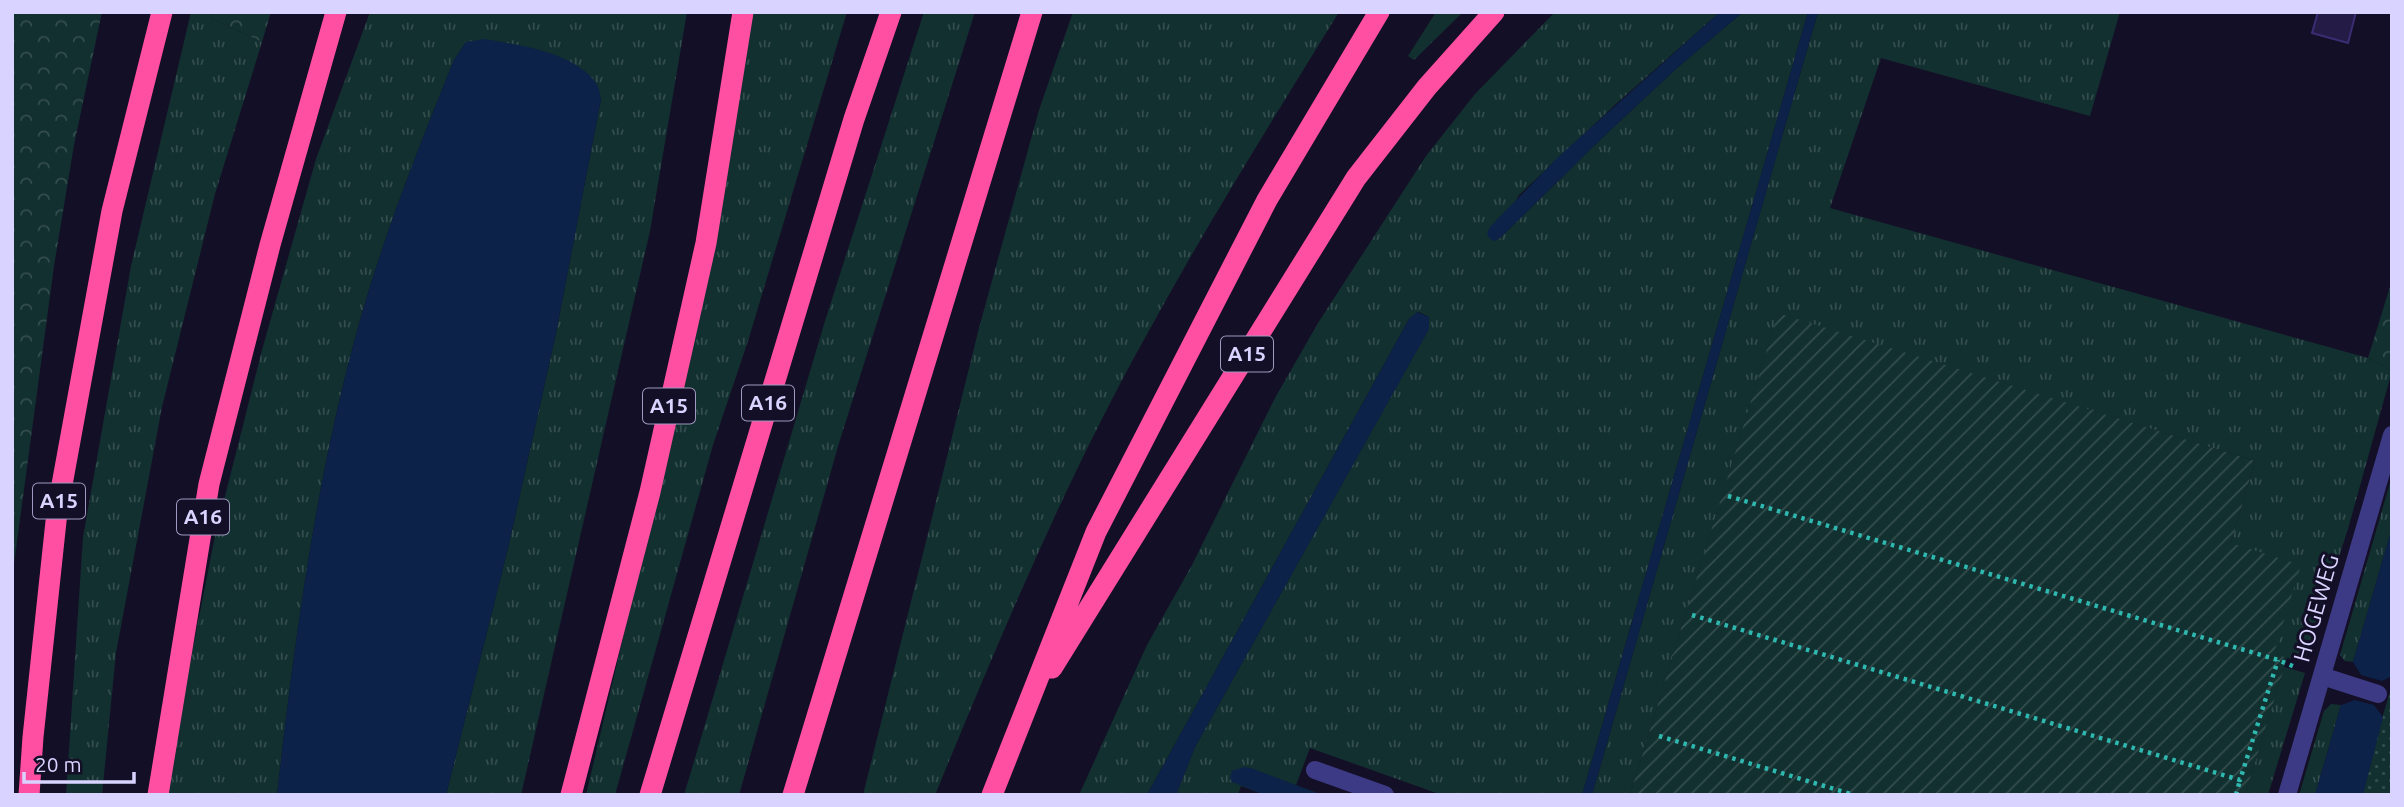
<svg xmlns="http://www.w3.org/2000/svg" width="2404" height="807" viewBox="0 0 2404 807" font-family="Ubuntu,sans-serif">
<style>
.grass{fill:url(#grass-tufts)}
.forest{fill:url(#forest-crowns)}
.park{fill:url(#park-dots)}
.garden{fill:url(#garden-furrows)}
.water{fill:#0c2248}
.building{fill:#241b47;stroke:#3b2d73;stroke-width:2}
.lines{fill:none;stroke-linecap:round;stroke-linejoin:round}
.path{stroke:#2fb8b0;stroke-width:4.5;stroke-dasharray:3.5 5;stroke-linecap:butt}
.lane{stroke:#3d3a85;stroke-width:18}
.street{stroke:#3d3a85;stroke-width:18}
.highway{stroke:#ff4fa3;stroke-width:21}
.labels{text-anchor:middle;stroke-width:6;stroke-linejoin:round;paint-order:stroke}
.shield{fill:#130f26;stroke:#9e99be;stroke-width:2}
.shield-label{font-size:21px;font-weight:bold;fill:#d9d4ff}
.street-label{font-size:23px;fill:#d9d4ff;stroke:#130f26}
</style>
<defs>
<pattern id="grass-tufts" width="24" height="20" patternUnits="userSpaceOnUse" patternTransform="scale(1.75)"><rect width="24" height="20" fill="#12302f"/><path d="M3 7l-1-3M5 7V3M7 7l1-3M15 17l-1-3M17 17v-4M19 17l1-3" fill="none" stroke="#344d4e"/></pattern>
<pattern id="forest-crowns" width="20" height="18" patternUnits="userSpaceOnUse" patternTransform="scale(1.75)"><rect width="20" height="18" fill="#12302f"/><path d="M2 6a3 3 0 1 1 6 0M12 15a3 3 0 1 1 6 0" fill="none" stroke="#344d4e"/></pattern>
<pattern id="park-dots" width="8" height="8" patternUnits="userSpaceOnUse" patternTransform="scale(1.75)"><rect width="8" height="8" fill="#12302f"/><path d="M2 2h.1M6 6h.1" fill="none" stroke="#344d4e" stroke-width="1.8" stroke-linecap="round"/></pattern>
<pattern id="garden-furrows" width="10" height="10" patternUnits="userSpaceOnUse" patternTransform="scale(1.75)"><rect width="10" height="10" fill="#12302f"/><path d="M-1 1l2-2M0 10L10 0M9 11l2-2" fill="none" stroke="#344d4e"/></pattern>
</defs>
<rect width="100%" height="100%" fill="#130f26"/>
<path class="grass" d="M191 12H212L211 18 262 42 215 194 162 407 116 653 102 795H66L83 537 131 266Z
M370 12H687L650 231 521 795H446L508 548 556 333 601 99 466 42 454 60C419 147 384 234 359 324 316 477 295 638 277 795H164L215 536 262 350 316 159Z
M750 12H847L748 341 713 445 615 795H586L630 608Z
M924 12H975L839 443 739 795H684L825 321Z
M1073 12H1339C1273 119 1206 226 1146 336 1064 483 999 640 935 795H863L979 328 1039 110Z
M1436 12H1463L1414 60 1408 56Z
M1555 12H1720L1617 103 1519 195 1494 241 1500 238 1603 137 1677 68 1743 12H1808L1582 795H1442L1310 748 1296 785 1322 795H1265L1241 786 1238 795H1176L1195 747 1427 332 1429 317 1419 312 1409 319 1147 795H1079L1147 645 1192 565 1275 398 1318 323 1426 156 1475 94Z
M1818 12H2120L2090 116 1881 58 1830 208 2368 358 2392 371 2348 529 2304 663 2274 654 2231 543 2255 461 1778 314 1630 795H1592Z
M2392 476V528L2353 662 2345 661 2340 655Z
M2284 667 2305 673 2268 795H2245Z
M2331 704 2341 705 2315 795H2299L2324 711Z"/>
<path class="forest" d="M12 12H102L74 145 54 266 12 579Z
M212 12H271L262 42 211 18Z
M2392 280V371L2368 358Z"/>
<path class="park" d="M2392 685V795H2359Z"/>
<path class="garden" d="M1778 313 2255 461 2231 543 2301 565 2274 653 2287 658 2245 795H1630Z"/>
<path class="water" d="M1720 12H1743L1677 68 1603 137 1500 238 1494 241 1489 238 1487 232 1491 226 1557 158Z
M1808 12H1818L1592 795H1582Z
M484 39C519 45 574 52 596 83 599 87 600 94 601 99L556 333 508 548 446 795H277C295 638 316 477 359 324 384 234 419 147 454 60L466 42Z
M1417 312 1429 317V329L1195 747 1176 795H1147L1409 319Z
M2392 528V676L2382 681 2361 675 2353 662Z
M2355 700 2374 705 2383 717 2363 795H2315L2341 705Z
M1244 767 1251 768 1322 795H1265L1232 782 1230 778 1232 771Z"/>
<path class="building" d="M2318 12H2356L2348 43 2312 33Z"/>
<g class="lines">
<path class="path" d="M1728 496 2278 660 2295 667
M1692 615 2240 780 2278 660
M1659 736 1854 795
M2236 795 2240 780"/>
<path class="lane" d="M2322 676 2378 694
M1315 770 1385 795"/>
<path class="street" d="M2287 795 2392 435"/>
<path class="highway" d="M1052 668 1356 178 1427 87 1494 12
M29 795 33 737 57 512 112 211 162 12
M158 795 209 484 270 245 336 12
M571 795 650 492 706 243 743 12
M650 795 854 119 891 12
M793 795 1032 12
M992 795 1096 532 1267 200 1379 12"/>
</g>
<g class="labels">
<g class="shield">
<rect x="1221" y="336.5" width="52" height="35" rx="5"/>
<rect x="742" y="385.5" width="52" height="35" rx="5"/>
<rect x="643" y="388.5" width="52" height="35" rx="5"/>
<rect x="33" y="483.5" width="52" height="35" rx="5"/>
<rect x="177" y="499.5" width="52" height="35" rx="5"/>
</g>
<g class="shield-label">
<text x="1247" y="361">A15</text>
<text x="768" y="410">A16</text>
<text x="669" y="413">A15</text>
<text x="59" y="508">A15</text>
<text x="203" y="524">A16</text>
</g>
<g class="street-label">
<text transform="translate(2316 608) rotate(-74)" y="8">HOGEWEG</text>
</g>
</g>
<rect width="2404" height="807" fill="none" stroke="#d9d4ff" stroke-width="28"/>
<path d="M24 772v10h110v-10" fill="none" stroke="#d9d4ff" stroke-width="3.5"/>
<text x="35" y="772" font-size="21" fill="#d9d4ff" stroke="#130f26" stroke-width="5" paint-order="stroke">20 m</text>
</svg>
